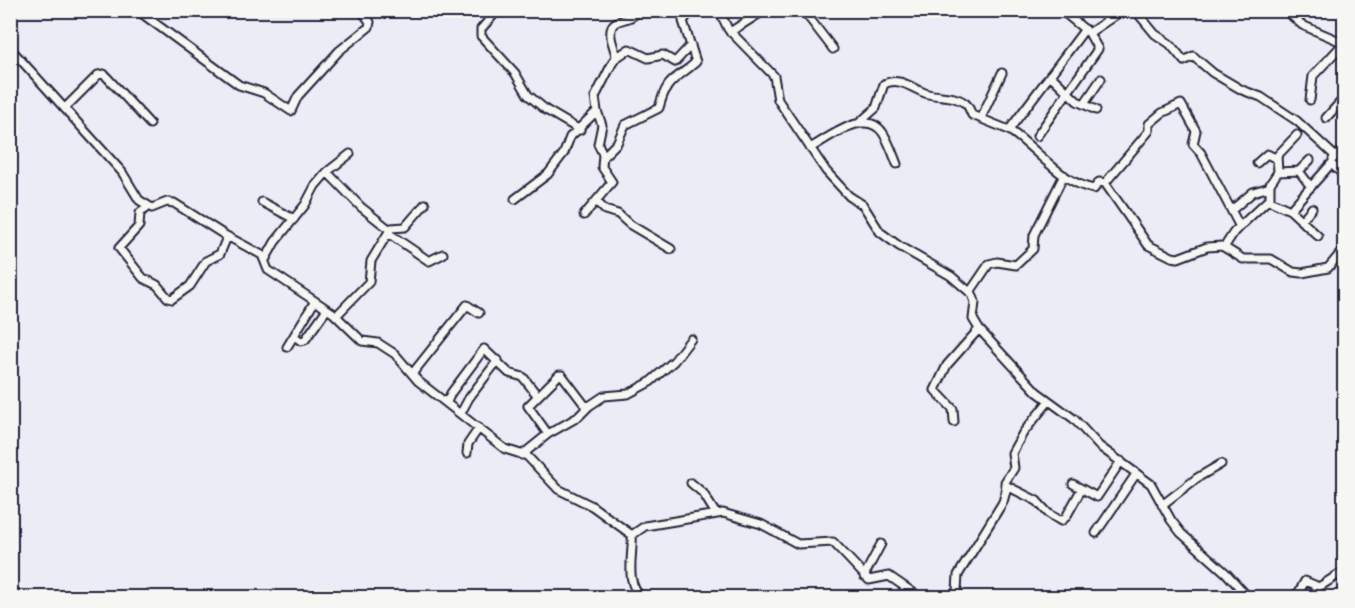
<svg xmlns="http://www.w3.org/2000/svg" width="1355" height="608" viewBox="0 0 1355 608" font-family="'Comic Neue',sans-serif">
<style>
.lines{fill:none;stroke-linecap:round;stroke-linejoin:round}
.minor-casing{stroke:#22223b;stroke-width:11}
.minor{stroke:#f6f6f2;stroke-width:7}
</style>
<rect width="100%" height="100%" fill="#ebecf5"/>
<filter id="ink" filterUnits="userSpaceOnUse"><feTurbulence type="fractalNoise" baseFrequency=".0167" numOctaves="2"/><feDisplacementMap in="SourceGraphic" scale="12" xChannelSelector="R" yChannelSelector="G"/><feConvolveMatrix kernelMatrix="1 2 1 2 8 2 1 2 1" color-interpolation-filters="sRGB"/></filter>
<g filter="url(#ink)">
<g class="lines">
<defs>
<path id="minor" d="M137 10 239 85 264 93 291 111 298 96 339 51 369 27 370 22 361 10
M498 10 481 29V36L515 73 528 95 546 110 580 130
M719 10 728 29 774 76 778 100 826 171 849 196 863 205 880 232 899 246 951 276 972 294 975 302 973 319 979 329 1037 392 1074 419 1099 446 1151 484 1171 520 1181 533 1226 573 1249 598
M803 10 833 49
M1061 10 1089 33 1123 10
M1135 10 1155 34 1170 44 1184 61 1193 56 1213 73 1242 90 1261 97 1297 121 1335 156
M1285 10 1302 25 1344 43
M1343 10 1344 17
M1085 29 1009 130C1037 148 1059 182 1094 189L1099 182 1105 183 1148 245 1172 257 1178 258 1207 247 1222 246 1243 259H1271L1293 272 1302 273 1328 268 1344 249
M730 32 765 10
M10 48 122 172 139 200 152 208 167 202 174 203 223 234 262 255 268 270 333 313 362 341 378 343 395 354 418 381 505 449 527 456 558 489 592 506 632 535 645 526 723 513 761 524 798 544 833 542 869 580 889 576 921 598
M616 58 629 49 648 58 663 55 675 62 691 45
M1050 75 1077 101 1096 110
M1310 100 1313 76 1343 44
M1084 104 1101 79
M65 108 98 75 104 74 150 124
M597 111 595 97 616 56C615 50 612 44 611 37 608 14 629 25 639 10
M981 118 1002 73
M1326 118 1344 98
M859 123 876 108 884 84C901 76 913 90 928 94 941 97 954 95 965 103 969 106 970 111 972 115L1009 130
M1037 136 1098 49 1089 33
M810 148C829 138 866 107 883 133 889 142 893 154 897 164
M603 157 617 143 625 125 659 108C667 77 675 81 696 62L683 21 692 10
M1333 159 1344 149
M1257 163 1267 154 1277 159
M1299 171 1310 160
M327 172 361 207 390 230
M1278 172 1299 171 1311 187
M1105 183 1149 131V124L1162 113 1181 104 1196 131 1193 144 1201 153 1240 227
M515 199 548 174 564 153 570 137 597 111 602 125 598 144 603 154 602 167 612 182 584 215
M1270 199V184L1278 172 1277 156 1297 135
M596 201 605 210 618 214 629 224 671 249
M262 202 294 219
M148 206 140 213 139 226 119 248 143 278 157 285 168 298 172 299 190 286 206 261 220 254 227 237
M1233 209 1253 192 1270 187
M1290 210 1318 236
M1301 221 1312 208
M388 233 429 261 443 254
M1225 246 1234 232 1268 200 1290 210 1331 164 1344 175
M265 260 275 242 305 205 315 186 327 172 350 154
M970 292 989 264 997 262 1016 265 1033 249 1034 235 1064 175
M336 316 369 282 371 261 391 228 405 227 425 204
M294 336 301 341 305 340 327 309
M287 347 315 301
M412 374 467 305 479 313
M447 402 451 393 484 349 509 373 523 377 537 395
M461 413 469 398 498 360
M954 422 953 409 935 390 947 365 979 329
M548 434 578 417 589 406
M467 453 468 444 479 428
M522 455 548 434 528 406 559 375H562L584 404 589 406 604 396 628 394 650 382 674 361 691 339
M691 483 703 493 716 514
M1073 484 1097 497 1121 461
M1005 485 1037 501 1048 513 1061 521 1066 517 1081 490
M1162 505 1197 478 1221 464
M1096 533 1136 474
M632 535C634 553 623 584 643 598
M864 576 881 544
M953 598 957 590 958 575 1003 502 1006 491 1005 482 1014 468 1012 453 1023 433 1048 402
M1291 598 1299 592 1305 581 1319 587 1344 571"/>
</defs>
<use href="#minor" class="minor-casing"/>
<use href="#minor" class="minor"/>
</g>
</g>
<rect width="1355" height="608" fill="none" stroke="#f6f6f2" stroke-width="36"/>
<rect x="18" y="18" width="1319" height="572" fill="none" stroke="#22223b" stroke-width="2" filter="url(#ink)"/>
</svg>
